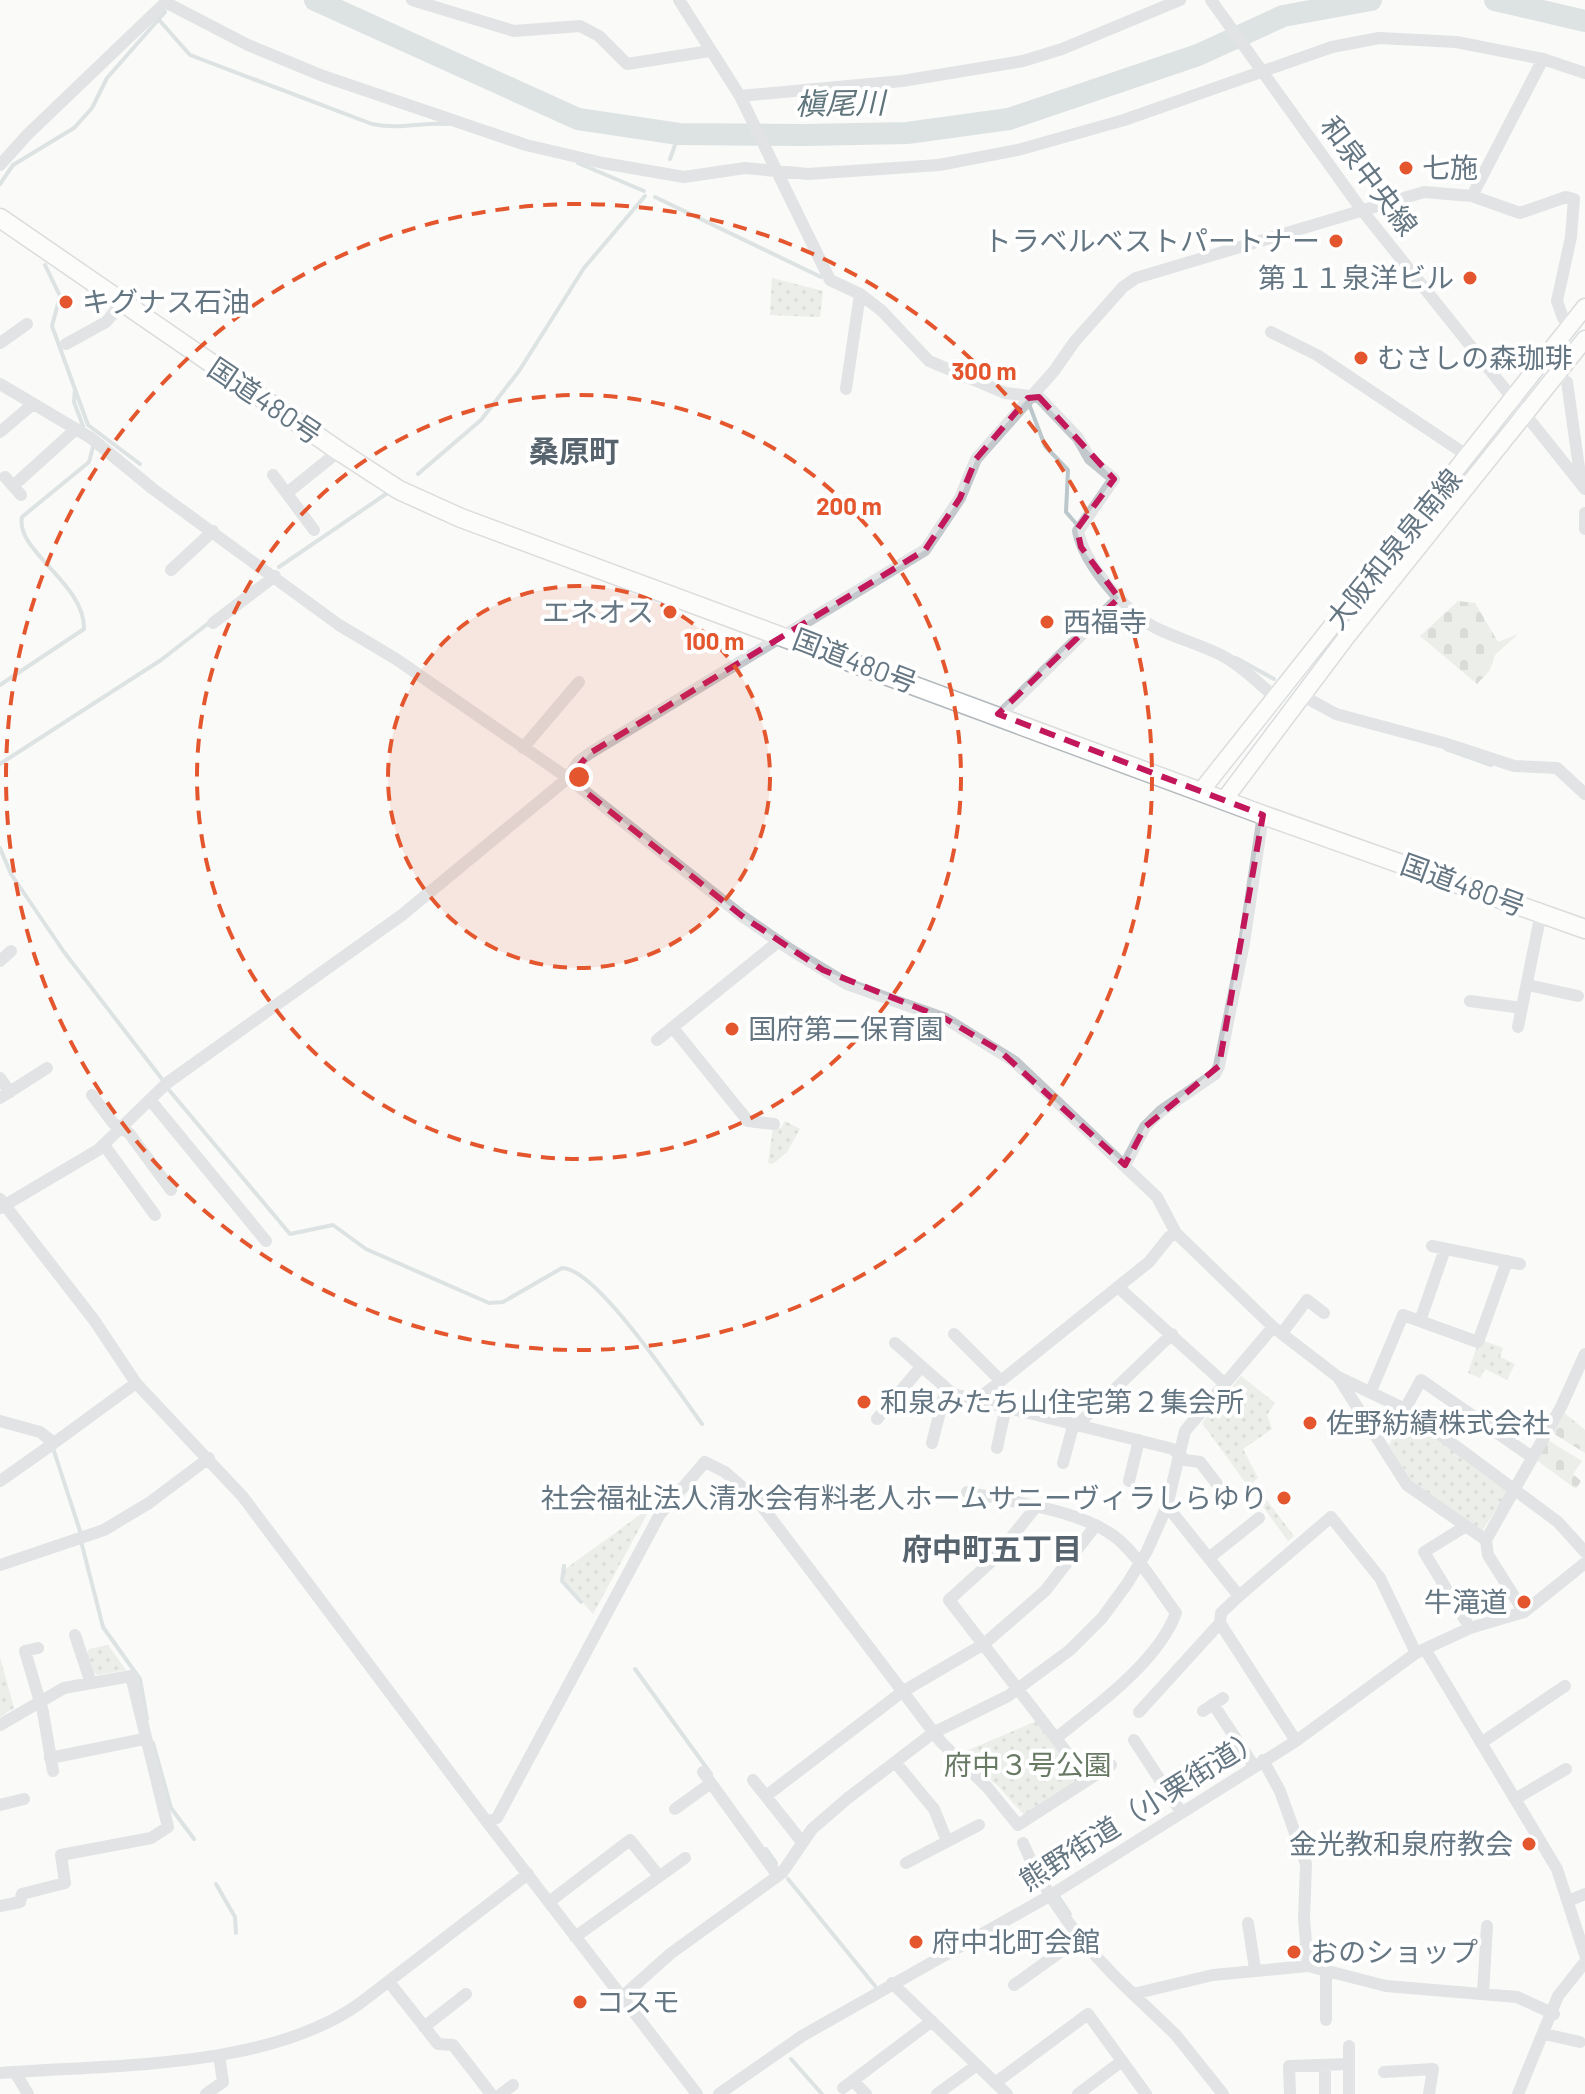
<svg xmlns="http://www.w3.org/2000/svg" width="1585" height="2094" viewBox="0 0 1585 2094" font-family="Barlow,'Noto Sans JP',sans-serif">
<style>
.cemetery{fill:url(#cemetery-stones)}
.park{fill:url(#park-dots)}
.lines{fill:none;stroke-linecap:round;stroke-linejoin:round}
.stream{stroke:#bbc7cb;stroke-width:4}
.river{stroke:#bbc7cb;stroke-width:22}
.major-casing{stroke:#b5babe;stroke-width:19}
.highway-casing{stroke:#b4b9bd;stroke-width:21}
.minor{stroke:#c3c8cc;stroke-width:12}
.major{stroke:#fff;stroke-width:16}
.highway{stroke:#fff;stroke-width:18}
.marked{fill:none;stroke:#c2185b;stroke-width:6;stroke-dasharray:16 10;stroke-linejoin:round}
.ring{fill:none;stroke:#e4572e;stroke-width:4;stroke-dasharray:14 10}
.poi-dot{fill:#e4572e;stroke:#fff;stroke-width:3}
.labels{text-anchor:middle;stroke-width:8;stroke-linejoin:round;paint-order:stroke}
.poi-label{font-size:28px;fill:#657683;stroke:#fff;text-anchor:start}
.street-label{font-size:28px;fill:#657683;stroke:#fff}
.park-label{font-size:28px;fill:#687a64;stroke:#fff}
.water-label{font-size:30px;font-style:italic;fill:#60757c;stroke:#fff}
.neighbourhood-label{font-size:30px;font-weight:bold;fill:#57646e;stroke:#fff}
.centre{fill:#e4572e;stroke:#fff;stroke-width:4}
.ring-label{font-size:24px;text-anchor:middle;font-weight:bold;fill:#e4572e;stroke:#fff;stroke-width:8;stroke-linejoin:round;paint-order:stroke}
</style>
<defs>
<pattern id="cemetery-stones" width="16" height="16" patternUnits="userSpaceOnUse" patternTransform="scale(2)"><rect width="16" height="16" fill="#dadfd7"/><path d="M2 7V4a2 2 0 0 1 4 0v3zM10 15v-3a2 2 0 0 1 4 0v3z" fill="#b4b9b4"/></pattern>
<pattern id="park-dots" width="8" height="8" patternUnits="userSpaceOnUse" patternTransform="scale(2)"><rect width="8" height="8" fill="#dadfd7"/><path d="M2 2h.1M6 6h.1" fill="none" stroke="#b4b9b4" stroke-width="1.8" stroke-linecap="round"/></pattern>
</defs>
<rect width="100%" height="100%" fill="#fafaf8"/>
<path class="cemetery" d="M1458 601 1475 603 1498 642 1518 634 1495 655 1490 670 1477 684 1420 636Z
M1562 1411 1585 1430V1453L1551 1432Z
M1546 1439 1582 1461 1573 1474 1581 1481 1576 1489 1535 1459Z"/>
<path class="park" d="M772 278 823 291 820 317 770 315Z
M785 1121 800 1129 787 1152 773 1164 768 1163 773 1128H781Z
M1484 1341 1503 1348 1500 1357 1515 1364 1507 1380 1485 1369 1480 1378 1468 1373 1477 1346 1481 1347Z
M1241 1376 1275 1403 1267 1415 1272 1429 1243 1449 1258 1478 1253 1482 1294 1536 1288 1541 1202 1423Z
M1405 1415 1510 1489 1482 1531 1413 1483 1389 1445Z
M651 1507 593 1614 563 1580 564 1570Z
M108 1645 126 1670 98 1675 93 1672 87 1654 89 1649Z
M0 1657 14 1708 0 1717Z
M1039 1720 1084 1780 1025 1816 998 1786 959 1754Z"/>
<g class="lines">
<path class="stream" d="M160 21 190 55 372 124C402 130 419 122 448 124
M670 159 679 134
M578 163 644 191
M0 184 13 165 74 128 92 108 107 78 165 12
M655 197 821 277
M45 265 60 296 52 326 88 425 140 464
M75 389 74 402 83 426
M1029 404 1045 446 1068 470 1066 512 1079 527
M418 474 481 420 519 371 584 268 645 196
M279 567 386 494
M1236 658 1274 679
M0 685 84 629C85 583 15 551 22 517L89 462 93 447
M1446 749 1491 765
M0 764 161 660 210 622
M0 848 11 874 64 952 162 1079
M169 1090 290 1234 333 1225 366 1249 489 1303 503 1302 562 1268C596 1267 679 1393 702 1424
M53 1448 81 1534
M81 1541 103 1627 140 1679 147 1719
M564 1566 562 1581 581 1602
M635 1669 711 1774
M153 1743 171 1808 194 1839
M766 1849 776 1863
M788 1879 875 1986
M216 1884 235 1917 236 1933
M1058 1896 1070 1914
M791 2059 822 2094"/>
<path class="river" d="M315 0 578 119 679 134 805 135 907 133 1009 119 1198 55 1283 16 1371 0
M1495 0 1585 21"/>
<defs>
<path id="major" d="M1201 791 1585 307
M1224 800 1348 635 1585 339"/>
<path id="highway" d="M0 218 339 451 399 490 461 518 1263 815 1585 929"/>
</defs>
<use href="#major" class="major-casing"/>
<use href="#highway" class="highway-casing"/>
<path class="minor" d="M412 0 514 31 580 26 599 36 627 64 710 51
M679 0 740 96 830 280 860 294 882 311 929 361 1005 393 1039 397 1078 438 1090 459 1114 479 1078 531C1084 564 1127 614 1158 629 1179 639 1201 645 1221 655 1241 665 1258 683 1275 697
M1211 0 1361 209 1585 489
M165 2 248 45 323 76 526 145 603 163 684 177 745 168 808 174 939 165 1018 150 1124 120 1332 47 1379 38 1456 42 1543 59 1585 73
M740 96 902 81 1023 61 1062 49 1180 0
M0 165 28 134 168 0
M1472 196 1543 59
M1271 332 1317 355 1468 456
M0 343 27 324
M66 344 106 322 122 303
M1567 382 1581 482
M0 384 91 438 153 489 339 625 396 659 568 778 742 916 791 950 847 984 946 1019 1015 1062 1157 1197 1176 1233 1273 1327 1338 1377 1407 1410 1558 1522 1585 1552
M846 389 860 294
M0 432 33 404
M273 475 314 530
M5 477 21 495
M13 486 75 430
M287 493 339 451
M1585 513V529
M171 570 213 531
M213 623 275 576
M1303 696 1336 714 1444 743 1514 766 1557 768 1585 794
M1000 715 1119 598
M523 748 579 682
M0 961 11 951
M1528 985 1578 996
M1470 1001 1522 1008
M1518 1027 1541 913
M673 1028 748 1121 774 1124
M657 1040 779 941
M0 1078 10 1092
M92 1095 113 1123 129 1133 171 1190
M0 1098 47 1068
M151 1101 266 1241
M104 1145 155 1215
M1125 1165 1145 1127 1161 1111 1215 1074 1219 1066 1244 943 1263 815
M0 1199 94 1320 136 1383 243 1497 487 1822 697 2094
M0 1208 98 1150 167 1083 402 915 568 778 578 762 590 753 925 550 960 498 976 459 1054 371 1075 341 1123 287 1136 278 1424 192 1472 196 1520 213 1566 197 1574 199 1571 237 1557 301 1563 318 1571 325
M1432 1246 1520 1264
M1118 1287 1225 1384
M1420 1321 1445 1249
M1273 1327 1185 1431 1167 1506 1239 1596 1331 1517 1380 1578 1416 1653
M1282 1333 1307 1300 1324 1313
M954 1334 1001 1381
M895 1343 953 1394 1173 1449 1185 1460 1200 1462 1217 1484
M1338 1377 1407 1485 1486 1540
M1371 1391 1403 1315 1478 1342 1507 1261
M977 1400 1149 1262 1169 1237 1176 1233
M1405 1409 1421 1380 1532 1457
M877 1419 921 1367
M0 1421 40 1432 54 1443 136 1383
M932 1443 944 1396 949 1391
M997 1448 1006 1406
M1063 1463 1072 1430 1172 1334
M0 1481 54 1443
M1129 1481 1139 1440
M967 1492C1012 1502 1084 1510 1119 1540 1142 1561 1158 1589 1176 1613 1158 1662 1095 1707 1056 1738
M1035 1508 993 1560 949 1600 1088 1780
M1466 1526 1424 1552 1470 1628
M1210 1557 1259 1518
M0 1565 104 1530 149 1503 209 1458
M1239 1596 1221 1613 1220 1623 1296 1741
M1524 1612 1488 1555 1486 1540 1561 1407 1585 1354
M75 1635 91 1683
M38 1648 25 1651 43 1712 53 1771
M1425 1649 1557 1869 1585 1955
M1213 1704 1254 1766
M1203 1711 1223 1698
M1139 1712 1220 1623
M0 1725 64 1688 131 1676 168 1827 151 1838 61 1855 65 1883 22 1894 20 1902 0 1906
M1134 1740 1181 1812
M1481 1743 1565 1686
M50 1758 144 1739
M1263 1760 1280 1791 1306 1864 1304 1919 1308 1966
M895 1762 934 1809 947 1841
M703 1772 778 1876
M753 1780 802 1842
M766 1796 902 1692 984 1644 1045 1591 1096 1525
M1517 1798 1566 1769
M0 1805 24 1799
M675 1809 711 1783
M487 1822 497 1818 660 1514 705 1462 725 1472 757 1500 941 1742 987 1787 1018 1825 1111 1765
M1023 1843C1047 1901 1088 1952 1133 1994L1213 1975 1308 1966 1386 1986 1517 1997 1554 2014
M906 1863 979 1825
M1568 1901 1585 1894
M549 1902 630 1840 659 1876
M1248 1923 1255 1969
M575 1937 685 1858
M389 1982 438 2044 453 2045 491 2094
M892 1983 1007 2094
M1014 1985 1081 1937
M1483 1993 1487 1926
M1133 1994 1175 2034 1223 2094
M622 1997 670 1954 782 1873 812 1829 848 1798 933 1733 1008 1696 1070 1650 1102 1618 1127 1584 1147 1551 1167 1506
M1326 2020V1972
M424 2027 466 1994
M1544 2034 1580 2042
M1349 2046V2094
M15 2072 28 2094
M1384 2072 1433 2069 1429 2094
M0 2073C112 2064 265 2070 359 2004L528 1874
M853 2081 866 2094
M995 2083 1088 2014 1146 2094
M843 2088 932 2021
M206 2094 223 2082 219 2055
M501 2094 513 2085
M719 2094 802 2036 1051 1895 1296 1741 1416 1653 1470 1628 1524 1612 1585 1563
M937 2094 977 2065
M1078 2094 1122 2061
M1290 2094 1289 2066 1349 2064
M1325 2094V2065
M1518 2094 1558 1996 1585 1962"/>
<use href="#major" class="major"/>
<use href="#highway" class="highway"/>
</g>
<path d="M0 0H1585V2094H0ZM1039 397 1114 479 1077 529 1081 547 1119 598 998 714 1263 815 1219 1066 1145 1127 1125 1165 1000 1051 946 1019 823 970 742 916 568 778 590 753 925 550 960 498 976 459 1028 398Z" fill="#fafaf8" fill-opacity=".55" fill-rule="evenodd"/>
<path class="marked" d="M1039 397 1114 479 1077 529 1081 547 1119 598 998 714 1263 815 1219 1066 1145 1127 1125 1165 1000 1051 946 1019 823 970 742 916 568 778 590 753 925 550 960 498 976 459 1028 398Z"/>
<circle cx="579" cy="777" r="191" fill="#e4572e" fill-opacity=".12"/>
<g class="ring">
<circle cx="579" cy="777" r="191"/>
<circle cx="579" cy="777" r="382"/>
<circle cx="579" cy="777" r="573"/>
</g>
<g class="poi-dot">
<circle cx="1406" cy="168" r="8"/>
<circle cx="1336" cy="241" r="8"/>
<circle cx="1470" cy="278" r="8"/>
<circle cx="66" cy="302" r="8"/>
<circle cx="1361" cy="358" r="8"/>
<circle cx="670" cy="612" r="8"/>
<circle cx="1047" cy="622" r="8"/>
<circle cx="732" cy="1029" r="8"/>
<circle cx="864" cy="1402" r="8"/>
<circle cx="1310" cy="1423" r="8"/>
<circle cx="1284" cy="1498" r="8"/>
<circle cx="1524" cy="1602" r="8"/>
<circle cx="1529" cy="1844" r="8"/>
<circle cx="916" cy="1942" r="8"/>
<circle cx="1294" cy="1952" r="8"/>
<circle cx="580" cy="2002" r="8"/>
</g>
<g class="labels">
<g class="poi-label">
<text x="1422" y="178">七施</text>
<text x="1320" y="251" text-anchor="end">トラベルベストパートナー</text>
<text x="1454" y="288" text-anchor="end">第１１泉洋ビル</text>
<text x="82" y="312">キグナス石油</text>
<text x="1377" y="368">むさしの森珈琲</text>
<text x="654" y="622" text-anchor="end">エネオス</text>
<text x="1063" y="632">西福寺</text>
<text x="748" y="1039">国府第二保育園</text>
<text x="880" y="1412">和泉みたち山住宅第２集会所</text>
<text x="1326" y="1433">佐野紡績株式会社</text>
<text x="1268" y="1508" text-anchor="end">社会福祉法人清水会有料老人ホームサニーヴィラしらゆり</text>
<text x="1508" y="1612" text-anchor="end">牛滝道</text>
<text x="1513" y="1854" text-anchor="end">金光教和泉府教会</text>
<text x="932" y="1952">府中北町会館</text>
<text x="1310" y="1962">おのショップ</text>
<text x="596" y="2012">コスモ</text>
</g>
<g class="street-label">
<text transform="translate(1369 176) rotate(53)" y="10">和泉中央線</text>
<text transform="translate(265 401) rotate(34)" y="10">国道480号</text>
<text transform="translate(1394 549) rotate(-51)" y="10">大阪和泉泉南線</text>
<text transform="translate(855 661) rotate(21)" y="10">国道480号</text>
<text transform="translate(1463 885) rotate(20)" y="10">国道480号</text>
<text transform="translate(1141 1809) rotate(-32)" y="10">熊野街道（小栗街道）</text>
</g>
<g class="park-label">
<text x="1028" y="1775">府中３号公園</text>
</g>
<g class="water-label">
<text transform="translate(840 104) rotate(-1)" y="10">槇尾川</text>
</g>
<g class="neighbourhood-label">
<text x="574" y="462">桑原町</text>
<text x="992" y="1560">府中町五丁目</text>
</g>
</g>
<circle cx="579" cy="777" r="12" class="centre"/>
<g class="ring-label">
<text x="984" y="380">300 m</text>
<text x="849" y="515">200 m</text>
<text x="714" y="650">100 m</text>
</g>
</svg>
